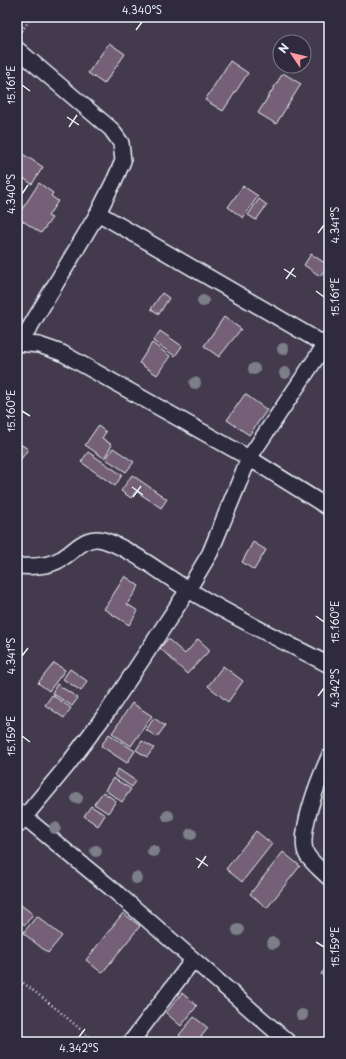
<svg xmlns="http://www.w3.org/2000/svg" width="346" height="1059" viewBox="0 0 346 1059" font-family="'Playpen Sans',sans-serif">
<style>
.building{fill:#756077;stroke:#e8f1f8}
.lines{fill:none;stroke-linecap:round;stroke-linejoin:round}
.street-casing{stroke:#e8f1f8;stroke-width:18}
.path{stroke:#e8f1f8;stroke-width:2.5;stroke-dasharray:1 3;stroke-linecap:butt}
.street{stroke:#2f2a3d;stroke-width:15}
.tree{fill:#7b7e88}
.ticks{fill:none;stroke:#e8f1f8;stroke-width:1.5}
.neatline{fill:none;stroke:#e8f1f8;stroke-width:1.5}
.ticks-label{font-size:10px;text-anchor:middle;fill:#e8f1f8}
</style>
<rect width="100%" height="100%" fill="#443a4e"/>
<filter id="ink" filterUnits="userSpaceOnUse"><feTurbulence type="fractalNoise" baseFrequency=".025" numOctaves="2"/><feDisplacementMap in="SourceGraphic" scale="8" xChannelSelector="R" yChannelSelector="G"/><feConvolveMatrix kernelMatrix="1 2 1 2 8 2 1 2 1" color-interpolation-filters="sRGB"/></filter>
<g filter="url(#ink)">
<path class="building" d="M109 43 125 54 104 84 88 73Z
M230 61 248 73 223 111 205 100Z
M283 73 301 84 276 124 258 113Z
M18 151 43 167 32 184 17 174Z
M39 183 53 193 51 196 58 201 48 216 52 218 41 233 17 217Z
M243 186 258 196 243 218 228 207Z
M259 199 267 205 256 220 248 215Z
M311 254 328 265 320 276 304 265Z
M162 293 169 298 159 314 151 309Z
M224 317 241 329 219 357 204 346Z
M160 331 182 346 175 356 153 341Z
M152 343 170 356 157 375 139 363Z
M245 394 267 410 249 435 227 420Z
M98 426 106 432 102 438 112 445 104 458 85 445Z
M17 442 28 449 17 465Z
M113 448 134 462 126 472 106 459Z
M88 452 122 475 115 486 81 462Z
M132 475 167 499 161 508 136 491 131 498 121 491Z
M253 542 266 550 254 570 242 562Z
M125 576 139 586 127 604 138 611 129 625 104 609Z
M168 639 185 654 198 639 210 650 187 674 160 648Z
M54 663 65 670 49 691 38 683Z
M223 666 243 681 228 702 208 686Z
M70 669 87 681 81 691 63 679Z
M57 684 78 698 72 706 52 693Z
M52 695 71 708 64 718 45 705Z
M132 703 152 716 131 746 112 733Z
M154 718 165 726 157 737 146 730Z
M109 734 135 751 127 763 101 746Z
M142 741 154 748 147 757 136 750Z
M118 769 136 781 132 787 114 775Z
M113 778 131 789 122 802 105 790Z
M103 792 116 801 108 813 94 804Z
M91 806 105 815 98 826 84 816Z
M256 831 272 844 242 882 226 869Z
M283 852 300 866 267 908 250 894Z
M18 903 33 914 25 925 17 919Z
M123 913 140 926 102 973 86 960Z
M37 916 62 936 48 953 23 933Z
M329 964V986L326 984 329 981 321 974Z
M182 993 197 1006 181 1026 166 1013Z
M194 1017 208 1028 197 1042H187L179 1035Z"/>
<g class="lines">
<defs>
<path id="street" d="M17 49 111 129 121 143 123 161 115 179 98 213 21 342
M98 213 329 347
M17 343 39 345 62 353 249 458 329 508
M17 566C32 567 48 567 61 559 75 551 85 535 103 540 128 547 164 575 187 589 233 617 281 640 329 665
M329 757C320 777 296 836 307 855 313 864 322 871 329 878
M17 811 111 888 288 1042
M17 826 66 767 108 711 188 590 210 553 249 458 329 339
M131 1042 193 960"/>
</defs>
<use href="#street" class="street-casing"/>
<path class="path" d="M19 34 32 17
M17 978 58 1010 95 1042"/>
<use href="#street" class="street"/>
</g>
<g class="tree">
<circle cx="203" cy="301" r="6"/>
<circle cx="283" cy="349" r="6"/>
<circle cx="254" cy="369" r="6"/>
<circle cx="285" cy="373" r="6"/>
<circle cx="195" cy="383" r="6"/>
<circle cx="77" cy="798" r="6"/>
<circle cx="168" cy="816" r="6"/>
<circle cx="55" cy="828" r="6"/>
<circle cx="191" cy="834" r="6"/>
<circle cx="96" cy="851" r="6"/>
<circle cx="153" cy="851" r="6"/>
<circle cx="136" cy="878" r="6"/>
<circle cx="238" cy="930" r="6"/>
<circle cx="273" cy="943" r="6"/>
<circle cx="302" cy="1015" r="6"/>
</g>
</g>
<path class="ticks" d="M136 30 142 22M22 85 30 91M67 117 79 125M69 127 77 115M22 194 28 185M318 233 324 225M284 269 296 277M286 279 294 268M316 291 324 297M22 411 30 416M132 487 143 495M133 497 141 486M316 616 324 622M22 656 28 648M318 696 324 688M22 736 30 742M196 858 208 866M198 868 206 856M316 942 324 947M79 1037 85 1029"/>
<rect width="346" height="1059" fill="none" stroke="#2f2a3d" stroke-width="44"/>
<g transform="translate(292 54) rotate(305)"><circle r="19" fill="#2f2a3d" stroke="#797a88"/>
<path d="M0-3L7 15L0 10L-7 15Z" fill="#ff9aa2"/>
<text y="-6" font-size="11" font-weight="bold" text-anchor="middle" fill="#e8f1f8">N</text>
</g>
<rect x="22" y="22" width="302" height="1015" class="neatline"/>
<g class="ticks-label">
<text x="142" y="14">4.340°S</text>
<text transform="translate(11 85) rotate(-90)" y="4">15.161°E</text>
<text transform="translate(11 194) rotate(-90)" y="4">4.340°S</text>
<text transform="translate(335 225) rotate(-90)" y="4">4.341°S</text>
<text transform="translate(335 297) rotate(-90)" y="4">15.161°E</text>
<text transform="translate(11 411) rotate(-90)" y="4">15.160°E</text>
<text transform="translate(335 622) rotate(-90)" y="4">15.160°E</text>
<text transform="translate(11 656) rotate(-90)" y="4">4.341°S</text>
<text transform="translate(335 688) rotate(-90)" y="4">4.342°S</text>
<text transform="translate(11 736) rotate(-90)" y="4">15.159°E</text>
<text transform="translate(335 947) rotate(-90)" y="4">15.159°E</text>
<text x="79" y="1052">4.342°S</text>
</g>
</svg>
